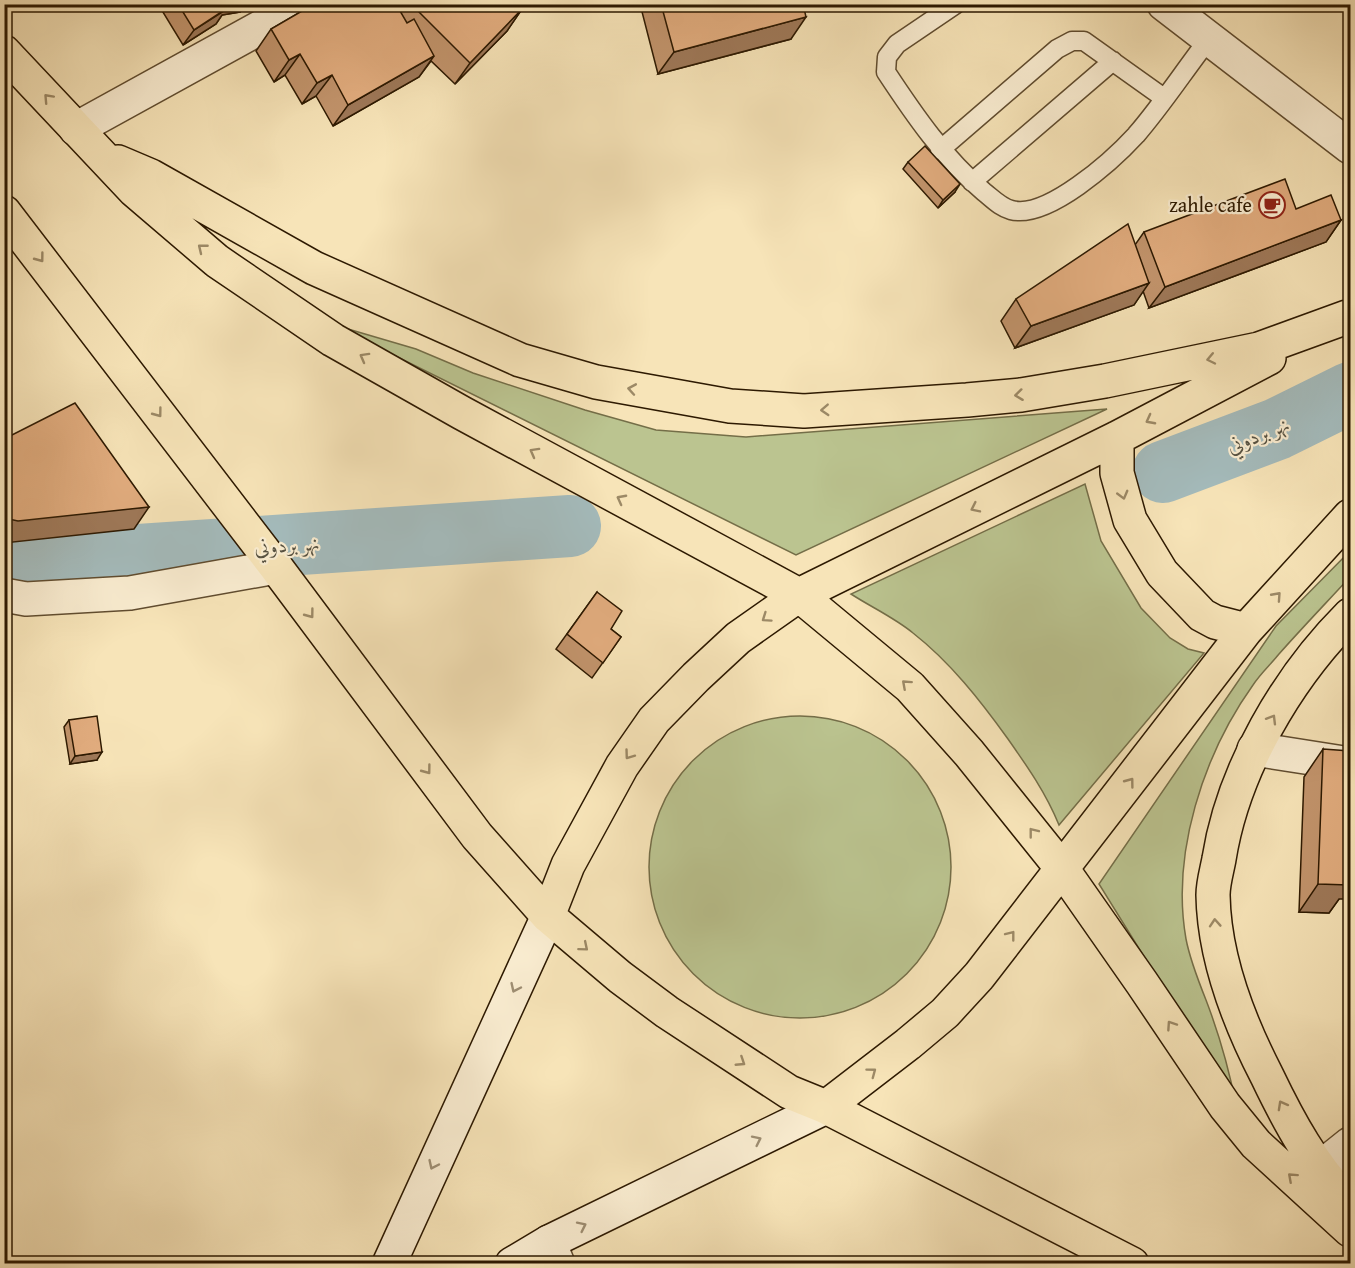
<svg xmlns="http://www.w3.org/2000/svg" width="1355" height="1268" viewBox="0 0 1355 1268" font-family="'Gentium Book Plus',Amiri,serif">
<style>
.green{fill:#bbc490;stroke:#746e48;stroke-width:1.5}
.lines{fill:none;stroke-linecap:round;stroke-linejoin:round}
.river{stroke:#a4bbbc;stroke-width:62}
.lane-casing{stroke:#604c2f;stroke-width:21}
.street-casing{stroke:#604c2f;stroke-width:36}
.secondary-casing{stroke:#2d1901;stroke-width:36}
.highway-casing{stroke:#2d1901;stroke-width:36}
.lane{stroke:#faedd1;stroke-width:18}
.street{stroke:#faedd1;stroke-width:33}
.secondary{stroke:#faedd1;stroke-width:33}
.highway{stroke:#f7e4b8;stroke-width:33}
.wall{fill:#c2946c;stroke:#2d1901;stroke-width:1.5}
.shaded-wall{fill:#9e7858;stroke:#2d1901;stroke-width:1.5}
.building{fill:#e1ac7e;stroke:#2d1901;stroke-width:1.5}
.oneway{stroke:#9c8966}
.oneway2{stroke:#9e8e73}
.labels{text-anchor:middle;stroke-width:4.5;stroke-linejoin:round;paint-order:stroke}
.poi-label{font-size:20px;fill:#2d1901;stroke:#faedd1;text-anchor:end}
.water-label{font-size:21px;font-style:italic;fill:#575242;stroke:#faedd1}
</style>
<rect width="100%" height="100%" fill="#f7e4b8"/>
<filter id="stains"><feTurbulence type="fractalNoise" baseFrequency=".00333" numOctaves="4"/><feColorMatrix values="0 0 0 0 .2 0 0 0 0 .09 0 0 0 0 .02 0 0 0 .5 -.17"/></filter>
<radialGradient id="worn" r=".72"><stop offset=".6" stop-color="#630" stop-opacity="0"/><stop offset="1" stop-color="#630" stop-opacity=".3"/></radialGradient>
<path class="green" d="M331 324 416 349 473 373 585 410 656 430 746 437 1107 409 796 555Z
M1085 484 1101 541 1141 608 1170 638 1188 649 1204 653 1059 825C1046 793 1027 766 1008 739 980 700 950 662 913 633 895 618 871 607 851 594Z
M1350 551V577C1327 602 1302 628 1279 654 1271 664 1260 674 1253 685 1203 755 1171 854 1186 939 1190 960 1198 980 1206 1000 1219 1034 1229 1069 1236 1105L1099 884 1276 626Z
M649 867a151 151 0 1 1 302 0a151 151 0 1 1-302 0Z"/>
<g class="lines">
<path class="river" d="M1163 472 1277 429 1350 393
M4 564 570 526"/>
<defs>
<path id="lane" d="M956 4 897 44 887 57 886 72C915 116 944 158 984 192 993 199 1000 207 1011 210 1047 220 1113 160 1136 135 1162 105 1184 71 1208 40
M940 150 1057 49 1072 41H1084L1164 98
M972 182 1113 61"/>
<path id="street" d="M1164 4 1350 147
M76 129 303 4
M4 595 26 599 130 593 276 567
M1254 749 1350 764
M1320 1168 1350 1144
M549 1242 558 1264"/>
<path id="secondary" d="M389 1264 548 916
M512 1264 549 1242 826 1107"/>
<path id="highway" d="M4 52 134 190 217 261 333 340 462 413 799 595 910 687 969 753 1063 870 1142 983 1225 1106 1256 1144 1350 1230
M118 162 151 176 314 268 520 360 596 382 730 406 804 411 967 400 1021 395 1105 381 1259 349 1347 317
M4 212 276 567 477 836 548 916 620 977 667 1012 789 1092 826 1107 1132 1264
M1117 438V473L1130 520 1162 573 1202 615 1215 622 1246 630
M1350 615C1287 678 1233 770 1219 859 1217 870 1213 883 1213 895 1214 958 1238 1020 1267 1076 1289 1122 1314 1168 1350 1204
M548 916 568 865 622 766 654 720 696 677 738 638 799 595 1117 438 1269 358
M826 1107 908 1044 945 1013 979 976 1246 630 1350 516"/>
</defs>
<use href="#lane" class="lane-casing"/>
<use href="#street" class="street-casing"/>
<use href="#secondary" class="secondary-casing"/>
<use href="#highway" class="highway-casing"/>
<use href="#lane" class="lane"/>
<use href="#street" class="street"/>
<use href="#secondary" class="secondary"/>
<use href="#highway" class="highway"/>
</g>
<path class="wall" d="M158 4H250L240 12 222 15 216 24 183 45Z
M314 4H517L522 9 507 31 455 84 431 61 419 77 333 126 316 96 302 104 285 75 274 82 256 51 271 29Z
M640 4H819L804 8 791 39 658 74Z
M908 162 955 192 938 208 903 169Z
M1341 220 1326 242 1149 308 1143 291 1134 305 1015 348 1001 321 1016 299 1135 245 1144 232Z
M597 592 611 629 621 637 592 678 556 649Z
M69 720 97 760 70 764 64 727Z
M1323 749 1339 899 1329 913 1299 912 1304 777Z"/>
<path class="shaded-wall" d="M228 4H250L240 12 222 15 216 24 183 45 194 30 224 11Z
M791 4H819L785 13Z
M522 9 507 31 455 84 470 63Z
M806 17 791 39 658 74 674 52Z
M300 54 285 75 274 82 289 60Z
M434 56 419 77 333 126 348 105Z
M332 75 316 96 302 104 317 83Z
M960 184 955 192 938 208 943 200Z
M1341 220 1326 242 1149 308 1165 287Z
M1149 283 1134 305 1015 348 1031 326Z
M149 507 134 529 4 543V518Z
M102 752 97 760 70 764 75 756Z
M1349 870H1350V899H1339L1329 913 1299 912 1318 884Z"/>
<path class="building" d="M178 4H223L226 9 194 30Z
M314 4H396L407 23 414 19 434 56 348 105 332 75 317 83 300 54 289 60 271 29Z
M411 4H517L522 9 470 63Z
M661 4H803L806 17 674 52Z
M925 146 960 184 943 200 908 162Z
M1285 179 1296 209 1331 195 1341 220 1165 287 1144 232Z
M1128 224 1149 283 1031 326 1016 299Z
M75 403 149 507 18 521 4 518V439Z
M597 592 622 611 611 629 621 637 603 663 567 634Z
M97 716 102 752 75 756 69 720Z
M1323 749 1350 751V870H1349V885L1318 884Z"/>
<defs><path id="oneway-chevron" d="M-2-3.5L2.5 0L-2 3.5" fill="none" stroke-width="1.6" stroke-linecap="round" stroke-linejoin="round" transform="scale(1.5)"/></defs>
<g class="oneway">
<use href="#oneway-chevron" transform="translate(48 98) rotate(-133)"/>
<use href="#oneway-chevron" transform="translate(202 248) rotate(-141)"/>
<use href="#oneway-chevron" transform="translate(40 258) rotate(53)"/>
<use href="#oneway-chevron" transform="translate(364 357) rotate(-151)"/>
<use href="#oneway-chevron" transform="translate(1211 359) rotate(168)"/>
<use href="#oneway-chevron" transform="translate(632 389) rotate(-170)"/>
<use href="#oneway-chevron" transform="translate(1019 395) rotate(173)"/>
<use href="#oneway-chevron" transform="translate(825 410) rotate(177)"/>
<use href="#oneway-chevron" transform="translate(158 413) rotate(53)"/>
<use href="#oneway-chevron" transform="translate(1150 420) rotate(152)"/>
<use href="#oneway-chevron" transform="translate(534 452) rotate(-151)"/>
<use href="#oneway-chevron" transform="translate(1123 495) rotate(75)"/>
<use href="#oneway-chevron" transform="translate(621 499) rotate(-152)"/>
<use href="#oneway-chevron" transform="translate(975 508) rotate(154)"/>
<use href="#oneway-chevron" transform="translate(1277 596) rotate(-48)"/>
<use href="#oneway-chevron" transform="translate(310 614) rotate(53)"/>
<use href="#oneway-chevron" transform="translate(766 618) rotate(145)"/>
<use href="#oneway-chevron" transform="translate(906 684) rotate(-138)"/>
<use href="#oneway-chevron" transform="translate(1272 719) rotate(-59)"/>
<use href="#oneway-chevron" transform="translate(629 755) rotate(126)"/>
<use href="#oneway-chevron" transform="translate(427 770) rotate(53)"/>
<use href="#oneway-chevron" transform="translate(1130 782) rotate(-53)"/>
<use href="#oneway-chevron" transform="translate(1033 832) rotate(-128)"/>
<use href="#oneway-chevron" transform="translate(1215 923) rotate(-94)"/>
<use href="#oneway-chevron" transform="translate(1011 935) rotate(-52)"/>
<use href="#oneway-chevron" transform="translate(584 947) rotate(40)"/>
<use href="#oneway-chevron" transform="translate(1171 1025) rotate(-124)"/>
<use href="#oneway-chevron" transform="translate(741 1062) rotate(33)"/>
<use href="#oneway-chevron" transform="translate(872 1072) rotate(-37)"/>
<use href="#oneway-chevron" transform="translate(1282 1105) rotate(-119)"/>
<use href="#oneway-chevron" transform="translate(1292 1177) rotate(-138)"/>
</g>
<g class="oneway2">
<use href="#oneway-chevron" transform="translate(515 988) rotate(115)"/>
<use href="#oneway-chevron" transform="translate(757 1140) rotate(-26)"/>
<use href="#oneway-chevron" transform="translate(433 1165) rotate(115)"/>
<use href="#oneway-chevron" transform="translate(582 1226) rotate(-26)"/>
</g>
<defs>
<symbol id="cafe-ring" viewBox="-11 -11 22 22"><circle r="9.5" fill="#faedd1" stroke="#8f2418" stroke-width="1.5"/><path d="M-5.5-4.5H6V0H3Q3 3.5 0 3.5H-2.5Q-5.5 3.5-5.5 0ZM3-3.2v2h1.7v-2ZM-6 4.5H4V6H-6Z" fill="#8f2418"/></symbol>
</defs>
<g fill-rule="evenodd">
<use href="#cafe-ring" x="1257" y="190" width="30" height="30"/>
</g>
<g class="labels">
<g class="poi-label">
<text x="1252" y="212">zahle cafe</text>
</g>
<g class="water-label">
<text transform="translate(1258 435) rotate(-22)" y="7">نهر بردوني</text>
<text transform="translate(287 545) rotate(-4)" y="7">نهر بردوني</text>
</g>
</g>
<rect width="1355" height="1268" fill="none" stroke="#f7e4b8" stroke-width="24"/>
<rect x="6" y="6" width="1343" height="1256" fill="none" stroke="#2d1901" stroke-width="3"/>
<rect x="12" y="12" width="1331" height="1244" fill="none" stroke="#2d1901" stroke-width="1.5"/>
<rect width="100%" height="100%" filter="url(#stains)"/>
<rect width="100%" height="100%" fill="url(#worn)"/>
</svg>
